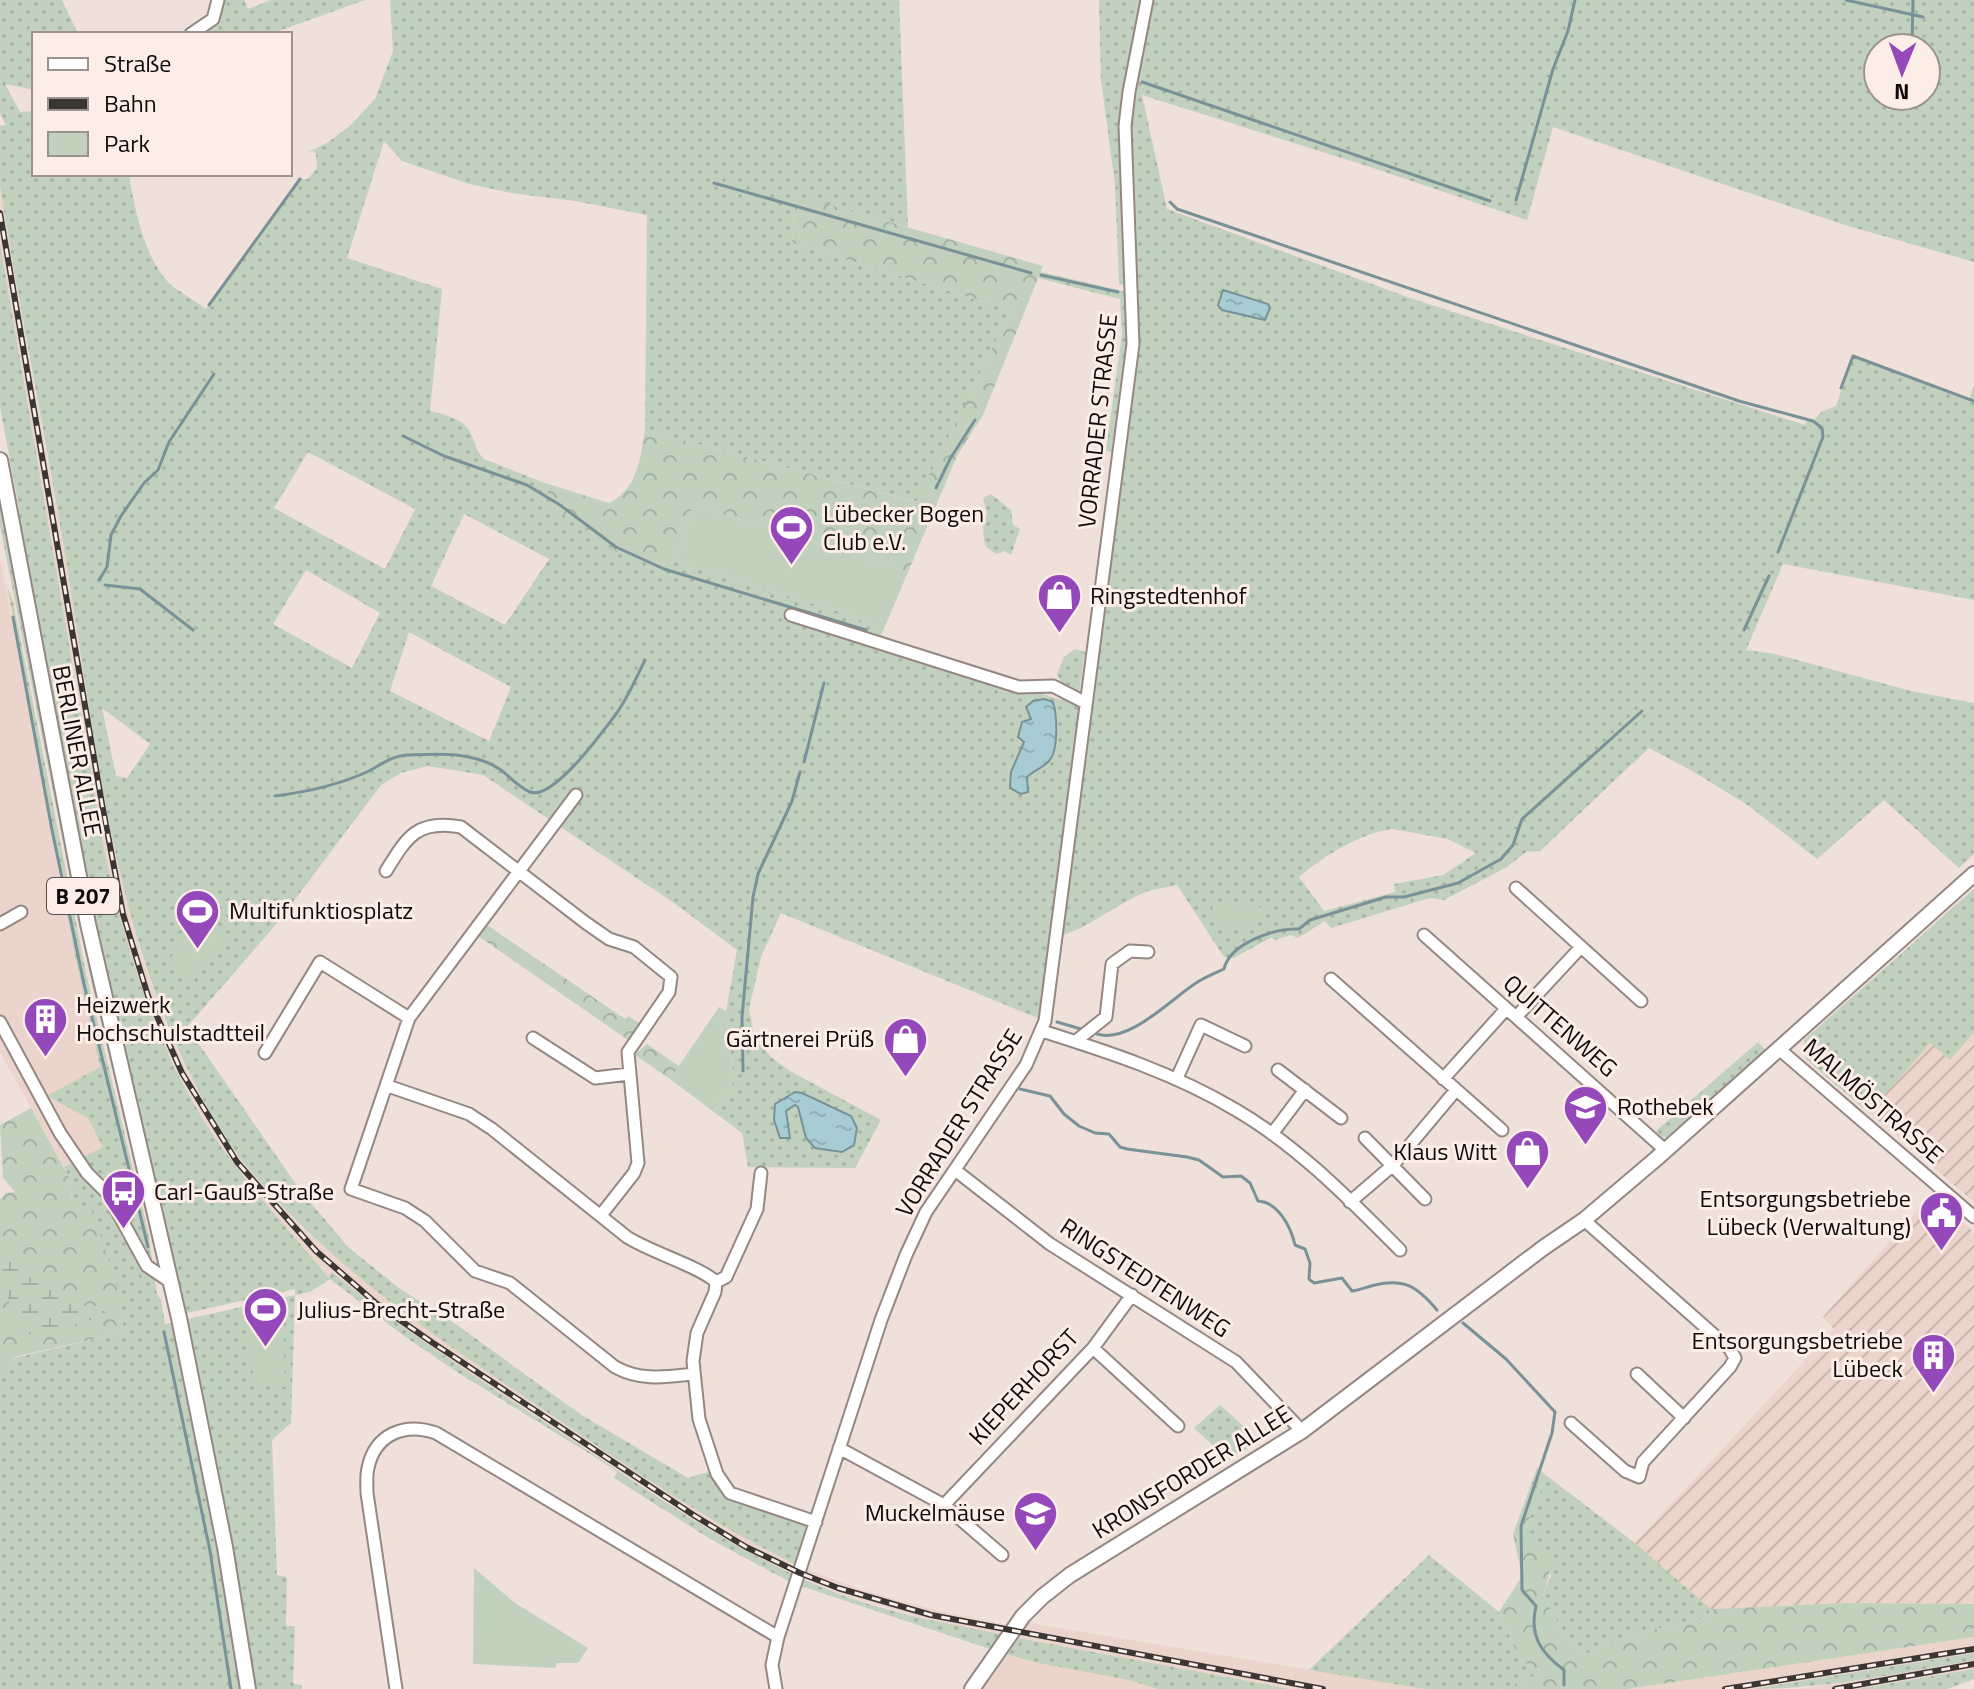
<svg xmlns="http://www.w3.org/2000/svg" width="1974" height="1689" viewBox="0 0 1974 1689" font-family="'Titillium Web',sans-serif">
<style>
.built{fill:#ebd4cb}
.industrial{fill:url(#industrial-furrows)}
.grass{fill:url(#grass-dots);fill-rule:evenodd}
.forest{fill:url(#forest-crowns)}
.wetland{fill:url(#wetland-marsh)}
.park{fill:#c1d1be}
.water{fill:url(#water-ripples);stroke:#799297;stroke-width:2}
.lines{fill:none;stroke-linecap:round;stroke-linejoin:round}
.stream{stroke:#799297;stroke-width:3}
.minor-casing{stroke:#958782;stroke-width:15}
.major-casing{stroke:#958782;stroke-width:18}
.minor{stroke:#fff;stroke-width:11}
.major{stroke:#fff;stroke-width:14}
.rail-casing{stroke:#3c3633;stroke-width:6}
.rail{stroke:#fcede7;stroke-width:3;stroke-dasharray:9;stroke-linecap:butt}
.labels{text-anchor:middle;stroke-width:6;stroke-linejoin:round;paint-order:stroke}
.shield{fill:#fcede7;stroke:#564f4c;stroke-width:2}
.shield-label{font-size:22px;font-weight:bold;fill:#0f0b09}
.street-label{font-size:24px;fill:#0f0b09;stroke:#fcede7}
.poi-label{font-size:24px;fill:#0f0b09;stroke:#fcede7;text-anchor:start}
</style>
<defs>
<pattern id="industrial-furrows" width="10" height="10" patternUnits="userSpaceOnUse" patternTransform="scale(2)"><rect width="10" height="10" fill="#ebd4cb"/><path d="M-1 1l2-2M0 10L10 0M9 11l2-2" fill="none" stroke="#c8b5ad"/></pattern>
<pattern id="grass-dots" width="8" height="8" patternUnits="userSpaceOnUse" patternTransform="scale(2)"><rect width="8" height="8" fill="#c1d1be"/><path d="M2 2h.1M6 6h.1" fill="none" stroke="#a5b2a2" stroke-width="1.8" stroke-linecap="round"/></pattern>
<pattern id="forest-crowns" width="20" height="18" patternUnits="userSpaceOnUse" patternTransform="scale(2)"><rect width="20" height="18" fill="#c1d1be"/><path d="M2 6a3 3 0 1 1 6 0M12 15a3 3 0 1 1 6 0" fill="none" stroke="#a5b2a2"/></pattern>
<pattern id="wetland-marsh" width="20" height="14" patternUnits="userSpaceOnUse" patternTransform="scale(2)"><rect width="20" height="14" fill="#c1d1be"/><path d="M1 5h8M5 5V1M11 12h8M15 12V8" fill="none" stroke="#a5b2a2"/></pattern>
<pattern id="water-ripples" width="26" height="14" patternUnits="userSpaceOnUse" patternTransform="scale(2)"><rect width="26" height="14" fill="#a7ccd4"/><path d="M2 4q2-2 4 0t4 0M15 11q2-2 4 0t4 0" fill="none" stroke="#8faeb5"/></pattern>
</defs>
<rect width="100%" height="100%" fill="#efe0da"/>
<path class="built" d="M0 186 35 391 140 951 168 1031 197 1089 302 1228 336 1258 511 1388 707 1516 797 1565 858 1589 943 1612 1023 1628 1029 1623 1425 1689H1290L942 1623 849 1597 776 1568 712 1531 443 1356 371 1304 333 1272 330 1278 256 1193 222 1149 187 1091 157 1030 133 968 119 916 104 849 0 243Z
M0 557 74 952 100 1067 48 1096 88 1118 104 1147 64 1167 0 1052Z
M1974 1637V1653L1752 1689H1628Z
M1005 1654 1038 1663 1129 1680 1158 1689H980Z
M1974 1660V1669L1857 1689H1800Z"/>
<path class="industrial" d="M1974 889V1202L1806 1059 1804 1040Z
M1931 1195 1974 1232V1604L1845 1603 1711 1609 1635 1543 1834 1329 1823 1317Z"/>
<path class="grass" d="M0 0H62L78 34H34V90L5 84 20 112 34 111V174H129C134 207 146 267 175 288 186 296 196 301 206 309L300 179H308L317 168 316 154 313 151 305 154 327 143 350 126 375 99 393 51 390 0H899L908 227 795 196 792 243 1011 310 917 502 645 430 647 215 575 201 511 193 469 184 402 161 384 141 347 258 442 289 430 411C440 413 458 418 466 426 474 435 474 450 484 459L542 482 556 510 658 565 676 562 847 614 883 631 877 644 1043 688V694L1061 700 1064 695 1081 702 1115 453 1106 450 1122 335 1120 299 1038 278 1041 272 1127 292V286L1119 284 1115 184 1101 80 1099 0H1974V262L1845 225 1553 127 1527 220 1367 166 1142 95 1167 209 1413 299 1805 425 1807 419 1813 421 1821 412 1836 406 1853 356 1969 399 1974 386V600L1783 564 1746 650 1775 654 1911 691 1974 703V854L1959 868 1884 800 1817 859 1749 806 1694 772 1649 748 1540 851 1526 852 1507 867 1444 900 1430 898 1331 928 1325 921 1298 938 1291 935 1275 940 1272 937 1234 958 1224 957 1177 885C1169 887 1160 888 1152 890 1122 898 1078 938 1050 937L1045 1021 781 913 761 957 749 1009 755 1039 771 1057 790 1071 881 1120 855 1168 748 1167 742 1133 714 1112 734 1082 726 1011 737 950 674 903 483 775 428 766 401 773 381 785 278 922 187 1027 300 1190 348 1247 399 1288 457 1325 580 1414 688 1478 710 1471 727 1495 804 1523 807 1528 797 1565C712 1524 634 1471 556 1418 438 1339 317 1260 230 1145 216 1125 203 1100 192 1078 110 916 94 725 64 548 44 427 19 307 0 186V126L6 125 0 113ZM1878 48H1926V96H1878ZM308 452 415 509 385 569 274 508ZM464 514 549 559 505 625 431 586ZM306 570 380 613 352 668 273 624ZM409 632 511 687 489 741 390 691ZM102 708 150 744 127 778 116 776ZM1031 714 1050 761 1027 777 1028 792 1022 751 1024 741 1018 737 1031 719ZM1392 829 1448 839 1476 853 1443 875 1394 884 1395 892 1324 911 1299 877C1324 856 1360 833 1392 829ZM795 1092 802 1093 851 1116 806 1138 798 1107 795 1105 786 1111 790 1138 782 1099Z
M222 0H244L248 9 271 0H365L270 34H200C215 26 222 17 222 0Z
M0 243 104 849C127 956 160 1062 225 1152 257 1196 294 1236 329 1278L332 1272C407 1334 488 1385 569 1438 658 1497 746 1560 847 1597 907 1618 972 1628 1035 1641 1120 1657 1205 1673 1290 1689H1158L1129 1680 1038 1663 1005 1654 792 1583 712 1540 614 1478 617 1472 595 1457 457 1372 404 1336 330 1279 310 1292 295 1295 291 1423 272 1440 277 1575 287 1577 286 1626H295L293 1684 302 1685V1689H254L214 1449 188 1319 295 1295V1289L187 1313 94 923 26 570 18 503 0 407Z
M991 494 1011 510 1013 525 1020 529 1011 555 1004 551 997 554 987 548 984 541 983 524 987 512 983 498Z
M0 506 91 972 151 1216 160 1268 89 972 0 526Z
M0 547 8 589 13 601 86 973 148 1231 157 1294 161 1300 165 1324 171 1323 211 1505 241 1689H0V1366L18 1357 126 1332 72 1199 70 1179 64 1167 103 1147 88 1118 47 1096 100 1067 74 952Z
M1075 649 1085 652 1079 694 1063 687 1057 674 1064 657Z
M1974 889V1032L1950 1060 1930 1043 1869 1113 1806 1059 1804 1040Z
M1758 1042 1768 1053 1670 1137H1662L1656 1131Z
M1220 1405 1260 1441 1229 1460 1194 1428Z
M1547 1476 1635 1543 1711 1609 1706 1618 1633 1634 1584 1655 1561 1628 1543 1595 1551 1576 1526 1527Z
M1429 1555 1499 1612 1520 1660 1543 1672 1502 1689H1425L1309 1670Z
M1974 1653V1660C1900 1673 1827 1689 1752 1689Z
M1974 1669V1679L1947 1689H1857Z"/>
<path class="forest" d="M795 195 1043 266 983 415 957 456 908 572 693 505 676 562 659 565 615 551 556 510 542 482 609 503C636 491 641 458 645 430L916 502 1011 310 792 243Z
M487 925 625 1019 629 1016 640 1024 628 1040 478 936Z
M647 1044 679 1066 670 1079 635 1055Z
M31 1108 70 1179 72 1199 92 1211 122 1299 117 1309 126 1332 18 1356 10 1361 9 1365 0 1367V1199L6 1193 15 1192 3 1178 0 1125Z
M1537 1468 1547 1476 1526 1527C1550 1552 1556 1562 1543 1595L1561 1628 1584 1655 1633 1634 1706 1618 1711 1609 1845 1603 1974 1604V1637L1628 1689H1502L1543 1672 1520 1660 1499 1612 1522 1576 1513 1534Z"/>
<path class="wetland" d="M2 1254C15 1257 20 1272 32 1278 38 1281 46 1279 51 1281 77 1292 55 1307 99 1306L109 1316 22 1336C12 1315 0 1276 2 1254Z"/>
<path class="park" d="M693 505 908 572 883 631 847 614 676 562Z
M1213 903 1251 905 1262 908V914C1251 929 1231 930 1216 921L1212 912Z
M203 915 230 935 192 983 166 964Z
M719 1007 726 1011 734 1082 714 1112 670 1079Z
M283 1311 285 1387 255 1386 244 1313Z
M474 1568 515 1603 588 1648 578 1663H557L555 1668 473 1664Z"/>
<path class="water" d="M1223 290 1268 304 1270 308 1265 320 1222 310 1218 305Z
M1044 699 1053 702C1057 715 1059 750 1049 761 1044 767 1033 771 1027 777L1028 792 1021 794 1010 788 1011 772 1024 742 1018 737 1022 722 1031 719 1026 707 1033 701Z
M795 1092 802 1093 851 1116 857 1128 854 1145 842 1152 815 1148 806 1138 798 1107 795 1105 786 1111 790 1138H780L774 1120 775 1104Z"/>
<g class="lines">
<path class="stream" d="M1846 0 1923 17
M1912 48 1913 0
M1142 82 1490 201
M714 183 1031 273
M1516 200 1553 69 1568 31 1575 0
M1170 202 1177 209 1739 401 1813 421 1822 428 1823 437 1778 552
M1041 275 1118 292
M209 305 300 179
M1841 388 1853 356 1974 401
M403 436 444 456 527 485 560 505 616 547 664 569 866 630
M936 488 950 459 975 420
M99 580 107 567 111 535 121 516 144 483 158 470 169 442 214 374
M105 585 140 589 193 630
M13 617 52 830 84 984 148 1247
M1744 630 1769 576
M804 762 824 683
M275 796C307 792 339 785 369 771 383 764 391 756 407 755 440 754 473 751 501 770 510 777 520 788 530 792 553 801 603 731 616 714 628 698 636 678 645 660
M1057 1022 1081 1029
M1097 1034C1129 1044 1171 999 1196 983 1205 977 1215 973 1224 969 1230 943 1275 928 1299 929L1310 920 1386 897H1404L1458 883 1501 859 1513 845 1522 819 1642 711
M743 1071 742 1017 753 897 758 874 792 801 800 772
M1020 1089 1050 1096 1064 1114 1079 1126 1095 1133 1109 1134 1120 1147 1127 1149 1187 1157 1199 1160 1223 1177 1241 1176 1250 1183 1258 1201C1278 1202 1291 1227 1295 1245L1305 1249 1310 1263 1309 1279 1314 1283 1342 1278 1352 1291C1359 1290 1364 1288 1371 1286 1403 1277 1417 1286 1437 1310
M1463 1323 1506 1359 1555 1412 1552 1433 1521 1526 1522 1590 1536 1606C1529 1636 1541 1653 1564 1670V1685
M164 1332 210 1551 231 1689"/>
<defs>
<path id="minor" d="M191 34 213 19 218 0
M791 615 1019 687 1053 686 1086 703
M576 795 409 1018 351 1189 405 1208 425 1221 475 1271 510 1283 615 1367C640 1381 665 1377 693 1374
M386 871C407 837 417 819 461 827L586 923 609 939 634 947 671 977 669 992 628 1052 638 1163 634 1173 601 1215
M1516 888 1641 1001
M0 924 21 912
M1424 935 1665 1150
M1331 979 1502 1130
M1516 1017 1581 947
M0 1022 60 1133 87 1173 107 1193 147 1266 172 1283
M1042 1031C1109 1052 1176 1074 1236 1110 1298 1146 1350 1200 1400 1250
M533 1038 595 1078 629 1074
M1076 1041 1106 1017 1112 964 1130 951 1148 952
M1779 1049 1974 1217
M265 1053 320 962 409 1018
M1278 1070 1341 1118
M1177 1078 1201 1025 1245 1046
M1443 1079 1506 1009
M388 1086 469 1114 492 1129 627 1237C650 1252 701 1267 716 1282
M1272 1134 1305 1090
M1365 1138 1425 1199
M955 1170 1050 1244 1236 1362 1302 1431
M1350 1202 1393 1165 1456 1090
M716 1282 715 1292 697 1333 693 1361 699 1419 717 1474 730 1493 816 1522
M716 1282 726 1277 757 1209 761 1173
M1093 1348 1178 1426
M1637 1374 1684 1418
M1571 1423 1625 1471 1639 1477 1643 1462 1730 1367 1735 1358 1730 1349 1584 1220
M839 1448 944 1505 1002 1555
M944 1505 1093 1348 1132 1295
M396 1689 367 1493C367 1485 366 1476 368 1468 375 1434 405 1422 436 1433L778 1637
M776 1689 772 1665 778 1637 881 1320 906 1255 926 1212 1026 1065 1045 1021 1133 344 1125 126 1129 92 1147 0"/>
<path id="major" d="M0 460 88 924 179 1318 225 1547 248 1689
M972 1689 1023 1616 1042 1597 1070 1575 1302 1431 1543 1248 1584 1220 1657 1158 1974 874"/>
</defs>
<use href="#minor" class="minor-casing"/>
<use href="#major" class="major-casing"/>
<use href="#minor" class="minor"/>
<use href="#major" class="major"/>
<defs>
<path id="rail" d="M0 213 102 804 123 914 148 996 182 1073 237 1162 316 1251 377 1304 433 1343 695 1516 746 1547 800 1573 838 1588 931 1615 1323 1689
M1725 1689 1974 1649
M1835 1689 1974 1664"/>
</defs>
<use href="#rail" class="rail-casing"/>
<use href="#rail" class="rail"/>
</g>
<defs>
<symbol id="stadium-pin" viewBox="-11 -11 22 30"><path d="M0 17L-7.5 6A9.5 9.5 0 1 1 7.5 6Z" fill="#9448b9" stroke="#fcede7"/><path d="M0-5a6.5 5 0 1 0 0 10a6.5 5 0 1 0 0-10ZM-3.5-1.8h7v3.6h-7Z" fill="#fff"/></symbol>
<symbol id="shop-pin" viewBox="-11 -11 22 30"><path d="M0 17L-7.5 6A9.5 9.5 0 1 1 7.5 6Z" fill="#9448b9" stroke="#fcede7"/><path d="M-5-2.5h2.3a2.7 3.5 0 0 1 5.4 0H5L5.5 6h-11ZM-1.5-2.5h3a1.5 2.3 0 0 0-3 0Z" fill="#fff"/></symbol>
<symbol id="building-pin" viewBox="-11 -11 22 30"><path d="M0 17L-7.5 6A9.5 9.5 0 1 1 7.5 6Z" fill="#9448b9" stroke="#fcede7"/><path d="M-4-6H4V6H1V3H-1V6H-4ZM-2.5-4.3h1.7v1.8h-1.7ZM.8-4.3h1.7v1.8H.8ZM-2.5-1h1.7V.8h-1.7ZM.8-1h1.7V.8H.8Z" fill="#fff"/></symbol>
<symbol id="school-pin" viewBox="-11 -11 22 30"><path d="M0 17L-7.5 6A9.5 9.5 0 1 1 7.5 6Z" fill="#9448b9" stroke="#fcede7"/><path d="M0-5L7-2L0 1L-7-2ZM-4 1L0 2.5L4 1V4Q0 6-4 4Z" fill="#fff"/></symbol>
<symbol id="bus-pin" viewBox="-11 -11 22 30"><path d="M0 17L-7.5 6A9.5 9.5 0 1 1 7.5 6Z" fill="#9448b9" stroke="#fcede7"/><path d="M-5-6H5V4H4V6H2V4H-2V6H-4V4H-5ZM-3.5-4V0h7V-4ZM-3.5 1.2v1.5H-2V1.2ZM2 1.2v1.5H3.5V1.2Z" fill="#fff"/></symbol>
<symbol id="civic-pin" viewBox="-11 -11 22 30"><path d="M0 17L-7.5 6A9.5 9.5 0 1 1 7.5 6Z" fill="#9448b9" stroke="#fcede7"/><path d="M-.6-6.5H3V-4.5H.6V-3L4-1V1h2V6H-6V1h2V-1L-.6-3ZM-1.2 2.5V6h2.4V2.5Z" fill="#fff"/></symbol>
</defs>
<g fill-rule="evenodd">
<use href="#stadium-pin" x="766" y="502" width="51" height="69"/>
<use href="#shop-pin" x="1034" y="570" width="51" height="69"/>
<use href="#stadium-pin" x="172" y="886" width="51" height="69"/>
<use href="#building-pin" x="20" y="994" width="51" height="69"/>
<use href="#shop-pin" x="880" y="1014" width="51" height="69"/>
<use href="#school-pin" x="1560" y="1082" width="51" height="69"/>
<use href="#shop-pin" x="1502" y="1126" width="51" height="69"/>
<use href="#bus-pin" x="98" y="1166" width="51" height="69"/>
<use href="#civic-pin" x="1916" y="1188" width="51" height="69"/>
<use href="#stadium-pin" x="240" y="1284" width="51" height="69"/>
<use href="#building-pin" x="1908" y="1330" width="51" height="69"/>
<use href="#school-pin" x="1010" y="1488" width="51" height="69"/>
</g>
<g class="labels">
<rect class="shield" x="47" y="878" width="72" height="36" rx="6"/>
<g class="shield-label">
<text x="83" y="904">B 207</text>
</g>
<g class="street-label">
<text transform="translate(1098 421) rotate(-84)" y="8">VORRADER STRASSE</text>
<text transform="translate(77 751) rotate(79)" y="8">BERLINER ALLEE</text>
<text transform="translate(1560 1026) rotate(41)" y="8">QUITTENWEG</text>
<text transform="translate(1873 1101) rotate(41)" y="8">MALMÖSTRASSE</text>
<text transform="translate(959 1123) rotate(-58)" y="8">VORRADER STRASSE</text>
<text transform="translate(1145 1278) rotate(33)" y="8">RINGSTEDTENWEG</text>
<text transform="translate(1024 1387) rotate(-47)" y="8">KIEPERHORST</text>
<text transform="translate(1192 1472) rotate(-32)" y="8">KRONSFORDER ALLEE</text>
</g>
<g class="poi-label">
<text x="823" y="522">Lübecker Bogen<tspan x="823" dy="28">Club e.V.</tspan></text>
<text x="1090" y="604">Ringstedtenhof</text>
<text x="229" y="919">Multifunktiosplatz</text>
<text x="76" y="1013">Heizwerk<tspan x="76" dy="28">Hochschulstadtteil</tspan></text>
<text x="874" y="1047" text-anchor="end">Gärtnerei Prüß</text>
<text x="1617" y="1115">Rothebek</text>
<text x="1497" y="1160" text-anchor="end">Klaus Witt</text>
<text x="154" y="1200">Carl-Gauß-Straße</text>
<text x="1911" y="1207" text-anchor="end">Entsorgungsbetriebe<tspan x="1911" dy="28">Lübeck (Verwaltung)</tspan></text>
<text x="297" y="1318">Julius-Brecht-Straße</text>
<text x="1903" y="1349" text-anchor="end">Entsorgungsbetriebe<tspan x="1903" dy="28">Lübeck</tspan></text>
<text x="1005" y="1521" text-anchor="end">Muckelmäuse</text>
</g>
</g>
<rect x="32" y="32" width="260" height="144" fill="#fcede7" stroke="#9d938e" stroke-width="2"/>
<rect x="48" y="58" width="40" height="12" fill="#ffffff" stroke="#9d938e" stroke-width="2"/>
<text x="104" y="72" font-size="24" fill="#0f0b09">Straße</text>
<rect x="48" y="98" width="40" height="12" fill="#3c3633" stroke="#9d938e" stroke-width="2"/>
<text x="104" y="112" font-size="24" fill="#0f0b09">Bahn</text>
<rect x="48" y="132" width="40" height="24" fill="#c1d1be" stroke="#9d938e" stroke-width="2"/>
<text x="104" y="152" font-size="24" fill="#0f0b09">Park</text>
<g transform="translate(1902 72) rotate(181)"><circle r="38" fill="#fcede7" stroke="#9d938e" stroke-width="2"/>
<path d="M0-6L14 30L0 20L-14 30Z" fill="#9448b9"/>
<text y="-12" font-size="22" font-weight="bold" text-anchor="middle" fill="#0f0b09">N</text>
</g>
</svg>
